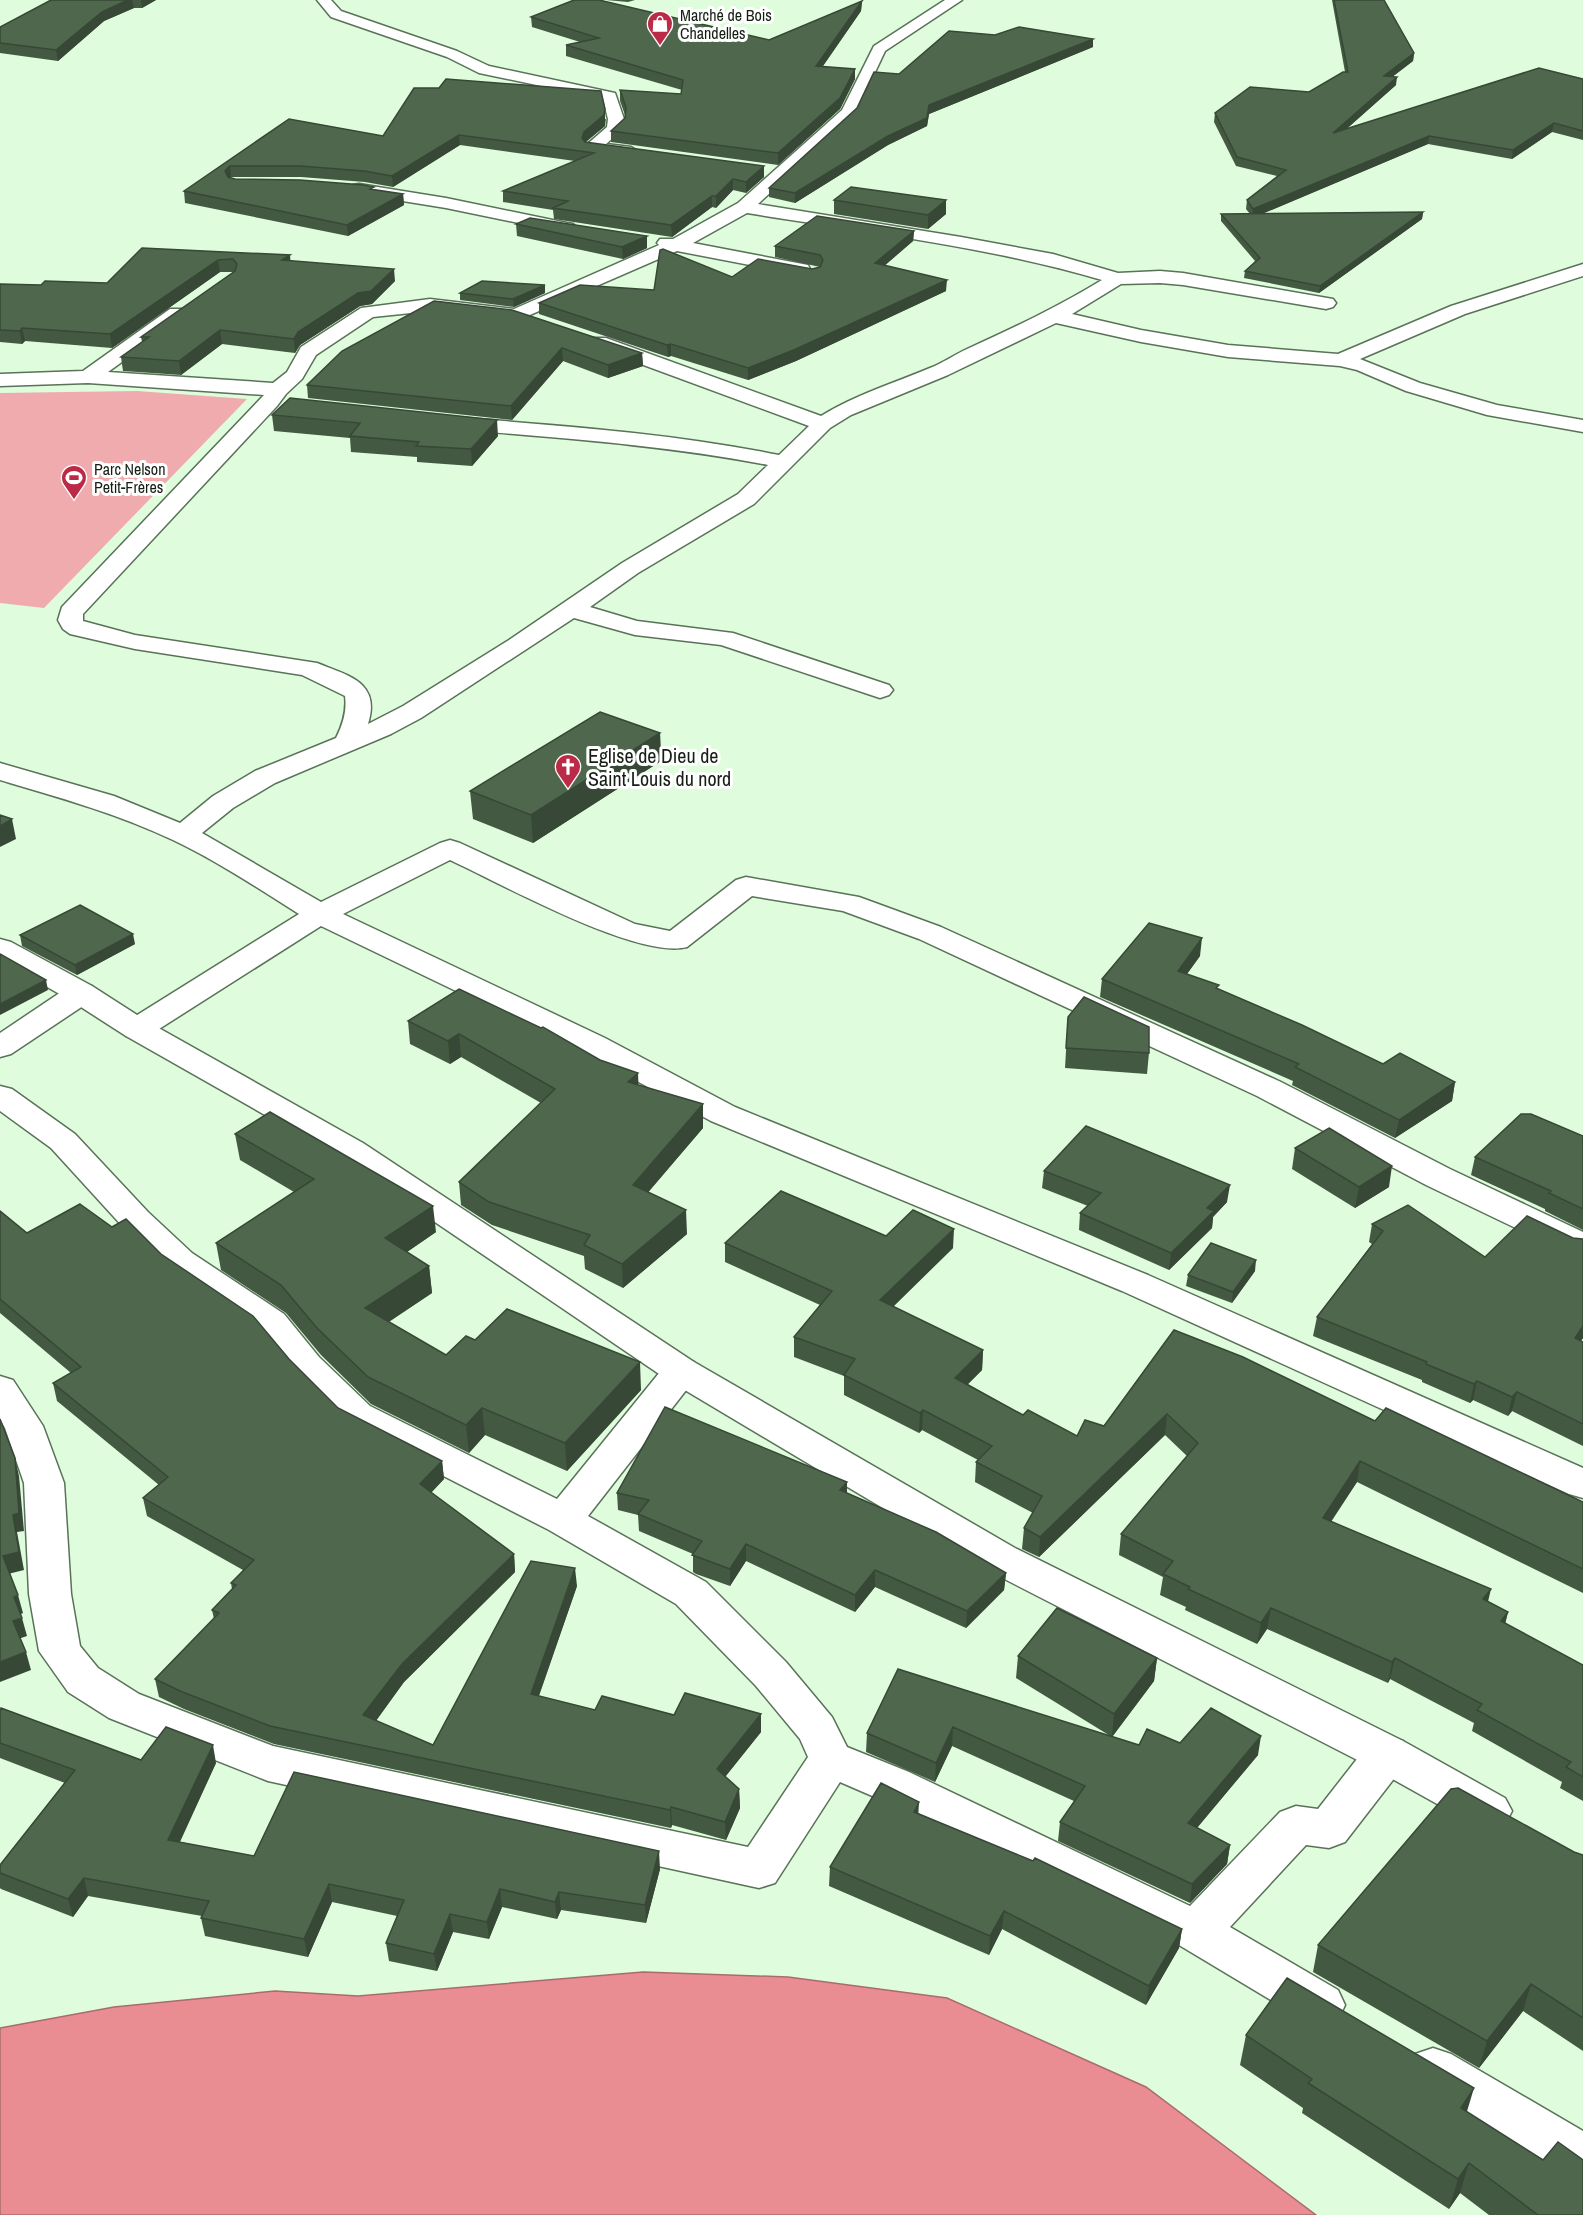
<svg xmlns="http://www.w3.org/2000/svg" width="1583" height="2215" viewBox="0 0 1583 2215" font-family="'Archivo Narrow',sans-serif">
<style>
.green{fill:#efabae}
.water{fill:#e98d93;stroke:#a96c6d;stroke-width:1.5}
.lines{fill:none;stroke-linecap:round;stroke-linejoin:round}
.street-casing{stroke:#597258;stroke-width:3}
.secondary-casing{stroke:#597258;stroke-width:3}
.street{fill:#fff;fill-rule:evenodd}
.secondary{fill:#fff;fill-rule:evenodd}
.wall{fill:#445942}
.shaded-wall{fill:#374836}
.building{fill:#4f674d;stroke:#374836;stroke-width:1.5}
.labels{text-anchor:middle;stroke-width:6;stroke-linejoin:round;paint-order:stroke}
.far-poi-label{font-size:16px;fill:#141e13;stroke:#fff;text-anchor:start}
.poi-label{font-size:20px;fill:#141e13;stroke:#fff;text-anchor:start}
</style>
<rect width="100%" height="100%" fill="#dffcdd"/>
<path class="green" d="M137 391 247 399 44 608 0 603V393Z"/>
<path class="water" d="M643 1972 788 1977 947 1998 1146 2087 1316 2215H0V2028L114 2007 275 1991 358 1996Z"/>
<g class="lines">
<defs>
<path id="street" d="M317 0H331L341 11 457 51 489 66 615 93 624 119 623 129 606 144 631 147 639 152C633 160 590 155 584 147L607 127 608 119 603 99 479 73 447 57 331 17Z
M945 0H962L885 51 855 115 758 204 961 237 1053 254 1118 273 1160 271 1183 273 1333 299 1336 303 1333 307 1326 309 1183 285 1160 283 1121 284 1072 314 1141 330 1228 345 1338 354 1451 306 1583 264V276L1465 314 1360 359 1420 383 1497 405 1583 420V432L1487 415 1406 391 1357 370 1340 366 1228 357 1141 342 1056 323 948 375 851 415 830 428 754 504 638 573 590 607 637 621 733 633 889 685 893 690 889 695 880 698 721 645 635 635 574 618 421 718 391 734 275 783 233 808 202 833 321 902 440 843 450 840 460 843 635 924 670 931 736 880 746 877 859 897 941 927 1281 1082 1450 1169 1583 1232V1257L1570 1254 1426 1185 1257 1096 919 939 843 911 752 896 687 947C638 960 500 883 450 860L343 914 605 1038 735 1107 1148 1275 1583 1468V1498L1569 1494 1122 1291 711 1121 583 1052 321 926 148 1036 137 1038 126 1036 121 1029 126 1022 299 914C258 888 217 861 173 840 118 814 58 797 0 780V763L114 796 180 823 213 796 255 771 336 738C343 724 347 711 345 696L302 675 135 649 70 634 63 629 58 620 62 607 264 395 88 383 0 386V374L83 371 170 309H184L187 313 184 317 108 372 273 383 287 372 301 347 361 308 430 299 514 309 659 245 657 243 660 239H673L738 203 842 110 874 46ZM747 213C865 232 986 246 1102 280 1058 307 1013 328 967 349 954 355 943 363 930 368 894 383 855 395 821 416L606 338H592L589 342 592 346 809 426 779 455C671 433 562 426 453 417L446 419 442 423 446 427 453 429C558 438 664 445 768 465L738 494 622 563 509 640 403 706 368 724C381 682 349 676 317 663L135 635 83 621V614L277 406 286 394 302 379 316 355 373 317 430 311 516 321 677 251 801 275 808 273 810 269 808 265 693 243Z
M359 184 446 198 567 223 573 224 576 228 573 232 567 233 446 208 353 193 350 189 353 185Z
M81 984 92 986 97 993 92 1000 11 1054 0 1057V1033L70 986Z
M0 1086 12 1089 75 1134 148 1212 192 1253 284 1314 319 1357 370 1406 557 1499 668 1362 681 1358 694 1362 700 1371 694 1380 588 1516 706 1582 786 1662 832 1717 847 1747 909 1772 1190 1906 1280 1812 1296 1806 1318 1809 1371 1741 1387 1736 1403 1741 1409 1754 1403 1767 1345 1842 1329 1848 1306 1845 1230 1927 1338 1990 1345 2005 1338 2020 1321 2026 1304 2020 1179 1945 877 1798 840 1782 775 1883 759 1888 268 1781 109 1718 68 1692 39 1651 29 1594 24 1483 5 1428 0 1419V1376L13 1380 43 1426 64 1483 71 1594 80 1646 98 1668 139 1694 273 1746 748 1847 808 1757 800 1739 756 1686 676 1604 549 1530 342 1424 293 1375 258 1332 166 1269 124 1228 51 1148 0 1111Z
M1433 2048 1451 2054 1583 2131V2185L1565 2178 1542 2161 1415 2086 1408 2070 1415 2054Z"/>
<path id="secondary" d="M0 939 11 942 92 986 148 1022 363 1143 694 1362 1015 1548 1403 1741 1505 1798 1512 1811 1505 1824 1489 1830 1473 1824 1371 1767 987 1570 668 1380 339 1157 126 1036 70 1000 0 960Z"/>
</defs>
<use href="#street" class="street-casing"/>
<use href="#secondary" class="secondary-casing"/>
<use href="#street" class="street"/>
<use href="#secondary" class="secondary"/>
</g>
<path class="wall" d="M51 0H156L142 8H134L104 21 58 61 0 53V27Z
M606 0H635L628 2Z
M1332 0H1384L1414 53 1413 61 1392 77 1396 85 1346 129 1583 79V140L1552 132 1512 159 1428 144 1262 214 1423 212 1422 219 1319 293 1244 278 1245 271 1255 261 1221 221V214H1250L1246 209 1247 200 1277 176 1236 166 1214 122 1215 113 1309 92 1345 72Z
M862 1 861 11 823 66 855 79 840 109 778 165 611 142V131L625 118V115L620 101V90L681 94 682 90 566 56V45L580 42 532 27 531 17 769 40Z
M1093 47 929 114 927 126 888 145 795 203 769 197V188L899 74Z
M289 119 383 136 606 119 605 126 586 142 764 177 746 193 733 190 716 208 712 207 672 237 554 219 553 210 503 202V191L575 161 460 145 393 187 365 182 301 177H231L230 178 235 179 374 190 403 194 404 205 348 236 185 203 184 191Z
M834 200 946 214 928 229 834 214Z
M516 224 647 236V248L623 259 517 236Z
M914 231 913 241 885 265 946 291 796 361 748 380 671 356 668 357 539 314V303L654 290 732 277 812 269 820 267 775 257V246Z
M142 248 291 261 395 281 372 304 360 306 300 345 295 353 222 344 181 375 123 371 121 357 142 342 141 337 234 272H220L112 348 25 341 22 344 0 342V284L41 285 107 283Z
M460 293H545L514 307 460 300Z
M434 301 642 353 643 366 608 378 563 361 512 420 308 398 307 385Z
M272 415 498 436 472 466 417 462V457L351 452 350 438 274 431Z
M660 733 661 761 533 843 473 819 470 791Z
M20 935 135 944 77 975 22 946Z
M1200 956 1187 974 1218 989 1383 1064 1455 1082 1452 1101 1395 1138 1292 1085 1293 1081 1100 997 1102 979Z
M459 989 638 1085 703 1128 648 1192 687 1234 623 1288 585 1269 584 1256 492 1225 461 1205 459 1182 541 1103 461 1057 450 1064 410 1044 408 1021Z
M1068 1017 1149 1053 1147 1074 1065 1068Z
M235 1134 436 1232 407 1252 429 1266 432 1293 388 1322 446 1355 475 1340 641 1390 567 1471 485 1435 469 1453 371 1404 321 1355 286 1313 221 1270 216 1243 294 1192 240 1160Z
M1583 1136V1230L1545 1211V1209L1471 1175 1475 1157Z
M1295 1148 1389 1187 1355 1208 1292 1169Z
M1044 1171 1227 1202 1213 1217 1212 1228 1169 1270 1079 1230 1080 1213 1088 1206 1042 1188Z
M0 1211 27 1233 112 1227 161 1254 289 1359 338 1408 442 1461 444 1479 431 1493 514 1554 515 1572 404 1682 376 1721 433 1745 577 1586 539 1696 595 1710 674 1715 761 1732 725 1777 739 1789 740 1808 726 1840 672 1825 671 1828 274 1744 184 1709 159 1697 155 1679 214 1619 212 1610 232 1589 231 1583 243 1570 147 1516 143 1498 159 1485 57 1401 53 1383 71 1373 0 1313Z
M1372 1224 1485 1257 1573 1238 1583 1338 1581 1341 1583 1342V1446L1512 1411 1508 1416 1473 1400 1470 1403 1422 1382V1380L1313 1336 1317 1317 1372 1244 1369 1242Z
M886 1236 953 1248 893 1307 983 1350 982 1370 968 1384 1023 1415 1077 1436 1104 1426 1174 1330 1375 1421 1583 1502V1593L1357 1482 1331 1522 1508 1612 1505 1623 1583 1665V1801L1560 1788 1562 1782 1472 1731 1474 1723 1390 1679 1388 1683 1267 1629 1257 1644 1185 1610 1186 1607 1160 1595 1163 1577 1119 1555 1121 1534 1187 1456 1165 1435 1039 1557 1022 1549 1024 1528 1033 1513 975 1482 976 1462 978 1460 922 1430 919 1433 844 1395V1376L794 1357V1337L820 1305 725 1262V1243Z
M1255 1271 1232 1303 1186 1286 1188 1275Z
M847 1482V1493L1006 1573 1004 1590 966 1628 875 1587 855 1612 746 1561 730 1586 696 1574 693 1572V1554L639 1531 638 1515 618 1510 617 1493Z
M1018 1656 1157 1658 1154 1681 1112 1737 1016 1678Z
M898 1669 1139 1745 1180 1743 1258 1755 1197 1828 1230 1845 1227 1864 1190 1903 1058 1841 1060 1822 1074 1801 952 1746 935 1782 866 1752 867 1733Z
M0 1711 141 1760 216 1763 180 1842 254 1856 660 1869 646 1923 561 1910 557 1919 502 1907 489 1939 453 1932 437 1971 389 1961 386 1943 397 1916 332 1902 308 1957 205 1936 201 1918 202 1916 88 1896 73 1917 1 1889 0 1888V1865L65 1783 0 1758Z
M918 1813 1182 1929 1179 1948 1146 2005 1002 1929 989 1955 829 1886 830 1867Z
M1574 1852 1583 1855V2051L1523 2011 1479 2068 1313 1972 1318 1945Z
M1246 2035 1467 2112 1543 2160 1583 2215H1489L1460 2193 1449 2209 1302 2113 1303 2108 1240 2065Z"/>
<path class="shaded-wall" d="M128 0H132L134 8 104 21 58 61 56 50 102 12Z
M141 0H156L142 8Z
M862 1 861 11 816 76V66Z
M1093 39V47L929 114 927 126 888 145 795 203V193L929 105Z
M1414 53 1413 61 1383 84 1384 76Z
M855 69V79L840 109 778 165V153Z
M1397 77 1396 85 1332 142 1333 133Z
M605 109V126L584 143 582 138 584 132Z
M1554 123 1552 132 1512 159 1513 150Z
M459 135 460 145 393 187 392 176Z
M1429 136 1428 144 1252 218 1253 209Z
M230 166 231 177 226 182 225 171Z
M764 166V177L746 193V182Z
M733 179V190L716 208V196Z
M403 194 404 205 348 236 347 225Z
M712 196V207L672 237 671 225Z
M946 200V214L928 229V215Z
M1423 212 1422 219 1319 293 1320 286Z
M914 231 913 241 875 274V263Z
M647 236V248L623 259 622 247Z
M290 255 291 268 282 260Z
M218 260 220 272 112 348 110 334Z
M394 269 395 281 372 304 360 306 300 345 295 353 294 339 298 332Z
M947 280 946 291 796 361 748 380V368Z
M545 285V293L514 307 513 299Z
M22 328 25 341 22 344 20 331Z
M220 330 222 344 181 375 179 361Z
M671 344V356L668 357 667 345Z
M562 348 563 361 512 420 511 406Z
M642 353 643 366 608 378V365Z
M497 420 498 436 472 466 471 449Z
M660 733 661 761 533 843 531 815Z
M12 819 16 839 0 847V826Z
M133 934 135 944 77 975 75 965Z
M1202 938 1200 956 1176 989 1178 971Z
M46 980 48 990 0 1015V1004Z
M459 1034 461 1057 450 1064 448 1041Z
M638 1073 639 1096 628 1082Z
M1455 1082 1452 1101 1395 1138 1399 1120Z
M703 1104V1128L634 1209 633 1185Z
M1392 1166 1389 1187 1355 1208 1359 1187Z
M1230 1185 1227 1202 1213 1217 1212 1228 1169 1270 1171 1253 1207 1208Z
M433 1206 436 1232 388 1265 385 1238Z
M686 1210 687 1234 623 1288 622 1264Z
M954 1229 953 1248 879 1320 880 1300Z
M1256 1260 1255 1271 1232 1303 1233 1292Z
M429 1266 432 1293 368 1336 365 1308Z
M1583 1326V1338L1570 1356 1575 1338Z
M983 1350 982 1370 954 1398 955 1378Z
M640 1362 641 1390 567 1471 565 1443Z
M1477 1381 1473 1400 1470 1403 1474 1384Z
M1517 1392 1512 1411 1508 1416 1512 1397Z
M482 1408 485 1435 469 1453 466 1425Z
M923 1410 922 1430 919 1433 920 1413Z
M1167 1414 1165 1435 1039 1557 1040 1537Z
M15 1458 19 1476 24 1531 17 1532 24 1570 8 1574 3 1556 13 1515Z
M442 1461 444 1479 422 1502 420 1484Z
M1360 1461 1357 1482 1319 1539 1323 1518Z
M847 1482V1499L840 1490Z
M746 1544V1561L730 1586V1569Z
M514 1554 515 1572 404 1682 366 1734 363 1715 402 1664Z
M575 1568 577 1586 533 1712 531 1694Z
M875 1570V1587L855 1612V1595Z
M1006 1573 1004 1590 966 1628 967 1611Z
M1491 1589 1486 1610 1483 1599Z
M18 1595 23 1613 19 1615 14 1597Z
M1271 1608 1267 1629 1257 1644 1261 1623Z
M1508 1612 1503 1633 1501 1621Z
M22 1618 27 1636 18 1639 13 1621Z
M26 1652 31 1670 0 1682V1662Z
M1157 1658 1154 1681 1112 1737 1114 1714Z
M1395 1658 1390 1679 1388 1683 1392 1662Z
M761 1714V1732L717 1787V1769Z
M953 1727 952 1746 935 1782 936 1763Z
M1261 1736 1258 1755 1185 1842 1188 1823Z
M213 1745 216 1763 172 1858 168 1840Z
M739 1789 740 1808 726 1840 725 1822Z
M919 1802 918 1820 914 1812Z
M671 1807 672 1825 671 1828 670 1810Z
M1230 1845 1227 1864 1190 1903 1192 1884Z
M659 1851 660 1869 646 1923 645 1905Z
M84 1878 88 1896 73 1917 68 1899Z
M329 1884 332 1902 308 1957 304 1939Z
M500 1889 502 1907 489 1939 487 1922Z
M559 1892 561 1910 557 1919 555 1902Z
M1004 1911 1002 1929 989 1955 990 1936Z
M450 1914 453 1932 437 1971 434 1954Z
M1182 1929 1179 1948 1146 2005 1149 1986Z
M1531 1984 1523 2011 1479 2068 1487 2041Z
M1474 2088 1465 2118 1461 2108Z
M1469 2163 1460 2193 1449 2209 1458 2179Z"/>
<path class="building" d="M51 0H128L102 12 56 50 0 43V27Z
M574 0H599L769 40 862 1 816 66 855 69 840 98 778 153 611 131 625 118 626 107 620 90 681 94 683 80 566 45 599 38 531 17Z
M1334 0H1384L1414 53 1384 76 1397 77 1333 133 1539 68 1583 79V131L1554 123 1513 150 1429 136 1253 209 1247 200 1286 170 1237 157 1215 113 1250 87 1309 92 1343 72H1348Z
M1019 27 1093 39 929 105 927 118 888 136 795 193 769 188 857 108 874 72 899 74 949 31 995 35Z
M446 79 601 91 605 109 604 115 584 132 582 138 585 142 764 166 746 182 733 179 716 196H712L671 225 553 208 568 201 503 191 594 153 459 135 392 176 364 171 300 166H230L225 171 228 177 235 179 300 180 364 185 374 187 370 189 403 194 347 225 184 191 289 119 383 136 414 88H439Z
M851 187 946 200 928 215 834 200Z
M1423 212 1320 286 1245 271 1260 258 1221 214Z
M817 216 914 231 875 263 947 280 796 349 748 368 671 344 667 345 539 303 580 285 654 290 660 250 663 249 732 277 758 259 812 269 820 267 823 260 820 255 775 246Z
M530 218 647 236 622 247 516 224Z
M142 248 290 255 282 260 394 269 371 291 358 293 298 332 294 339 220 330 179 361 121 357 149 337H141L235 271 237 264 233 259 218 260 110 334 22 328 20 331 0 330V284L41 285 45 281 107 283Z
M482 281 545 285 513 299 460 293Z
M434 301 512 310 642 353 608 365 562 348 511 406 307 385 342 351Z
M290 398 497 420 471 449 416 446 419 442 350 436 360 423 272 415Z
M600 712 660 733 531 815 470 791Z
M0 815 12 819 0 826Z
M80 905 133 934 75 965 20 935Z
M1149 923 1202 938 1178 971 1219 985 1216 988 1302 1025 1383 1064 1400 1053 1455 1082 1399 1120 1295 1067 1299 1064 1102 979Z
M0 954 46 980 0 1004Z
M459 989 541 1028 543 1027 600 1060 638 1073 628 1082 703 1104 633 1185 686 1210 622 1264 584 1245 590 1235 489 1202 459 1182 555 1089 459 1034 448 1041 408 1021Z
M1084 997 1149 1027V1053L1066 1048 1068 1017Z
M270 1112 433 1206 385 1238 429 1266 365 1308 446 1355 466 1336 475 1340 507 1309 640 1362 565 1443 482 1408 466 1425 368 1377 317 1328 281 1285 216 1243 314 1179 235 1134Z
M1521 1114H1531L1583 1136V1209L1549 1193 1551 1191 1475 1157Z
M1086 1126 1230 1185 1207 1208 1214 1211 1171 1253 1080 1213 1101 1193 1044 1171Z
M1329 1128 1392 1166 1359 1187 1295 1148Z
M781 1191 886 1236 913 1210 954 1229 880 1300 983 1350 955 1378 1023 1415 1028 1410 1077 1436 1085 1420 1104 1426 1174 1330 1243 1357 1375 1421 1386 1408 1583 1502V1569L1360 1461 1323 1518 1491 1589 1483 1599 1508 1612 1501 1621 1583 1665V1777L1566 1767 1571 1762 1477 1710 1482 1704 1395 1658 1392 1662 1271 1608 1261 1623 1188 1589 1190 1587 1163 1574 1173 1561 1121 1534 1198 1443 1167 1414 1040 1537 1024 1528 1042 1496 976 1462 992 1446 923 1410 920 1413 844 1375 855 1359 794 1337 832 1291 725 1243Z
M80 1204 112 1227 126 1219 161 1254 253 1316 289 1359 338 1408 442 1461 420 1484 514 1554 402 1664 363 1715 433 1745 531 1561 575 1568 531 1694 595 1710 602 1696 674 1715 685 1693 761 1714 717 1769 739 1789 725 1822 671 1807 670 1810 270 1726 180 1691 155 1679 219 1613 212 1610 236 1585 231 1583 254 1560 143 1498 168 1477 53 1383 81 1367 0 1299V1211L27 1233Z
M1408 1205 1485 1257 1527 1216 1573 1238 1583 1239V1326L1575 1338 1583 1342V1424L1517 1392 1512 1397 1477 1381 1474 1384 1426 1364 1427 1362 1317 1317 1383 1231 1372 1224Z
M1211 1243 1256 1260 1233 1292 1188 1275Z
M665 1407 847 1482 840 1490 936 1532 1006 1573 967 1611 875 1570 855 1595 746 1544 730 1569 695 1556 692 1555 702 1541 638 1514 649 1500 617 1493Z
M0 1419 15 1458 19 1513 13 1515 19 1552 3 1556 18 1595 14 1597 22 1618 13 1621 26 1652 0 1662Z
M1057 1608 1157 1658 1114 1714 1018 1656Z
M898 1669 1139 1745 1147 1729 1180 1743 1211 1708 1261 1736 1188 1823 1230 1845 1192 1884 1060 1822 1085 1786 953 1727 936 1763 867 1733Z
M1 1708 141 1760 166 1727 213 1745 168 1840 254 1856 294 1772 659 1851 645 1905 559 1892 555 1902 500 1889 487 1922 450 1914 434 1954 386 1943 404 1900 329 1884 304 1939 201 1918 209 1901 84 1878 68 1899 0 1873V1865L75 1770 0 1743V1711Z
M881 1783 919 1802 914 1812 1033 1861 1035 1858 1182 1929 1149 1986 1004 1911 990 1936 830 1867Z
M1458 1788 1574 1852 1583 1855V2018L1531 1984 1487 2041 1318 1945 1451 1789Z
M1287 1978 1474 2088 1461 2108 1543 2160 1558 2142 1583 2160V2215H1538L1469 2163 1458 2179 1308 2083 1312 2079 1246 2035Z"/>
<defs>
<symbol id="shop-pin" viewBox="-11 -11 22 30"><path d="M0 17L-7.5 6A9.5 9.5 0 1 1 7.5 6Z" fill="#bb2a46" stroke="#fff"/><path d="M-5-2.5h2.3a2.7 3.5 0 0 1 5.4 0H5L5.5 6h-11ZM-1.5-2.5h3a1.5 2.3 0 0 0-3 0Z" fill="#fff"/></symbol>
<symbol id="stadium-pin" viewBox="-11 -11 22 30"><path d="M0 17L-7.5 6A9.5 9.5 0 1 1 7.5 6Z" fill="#bb2a46" stroke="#fff"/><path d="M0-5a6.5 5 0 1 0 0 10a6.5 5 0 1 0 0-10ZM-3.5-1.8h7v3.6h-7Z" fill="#fff"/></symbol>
<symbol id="church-pin" viewBox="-11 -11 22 30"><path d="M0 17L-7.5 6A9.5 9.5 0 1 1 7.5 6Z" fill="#bb2a46" stroke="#fff"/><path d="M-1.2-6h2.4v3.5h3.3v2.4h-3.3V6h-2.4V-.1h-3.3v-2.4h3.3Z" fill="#fff"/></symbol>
</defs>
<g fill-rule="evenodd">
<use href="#shop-pin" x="645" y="9" width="30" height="40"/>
<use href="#stadium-pin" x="59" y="463" width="30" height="40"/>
<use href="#church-pin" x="553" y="752" width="30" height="40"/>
</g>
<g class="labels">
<g class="far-poi-label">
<text x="680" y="21">Marché de Bois<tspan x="680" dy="18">Chandelles</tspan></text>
<text x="94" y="475">Parc Nelson<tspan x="94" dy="18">Petit-Frères</tspan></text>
</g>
<g class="poi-label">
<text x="588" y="763">Eglise de Dieu de<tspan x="588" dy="23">Saint Louis du nord</tspan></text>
</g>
</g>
</svg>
